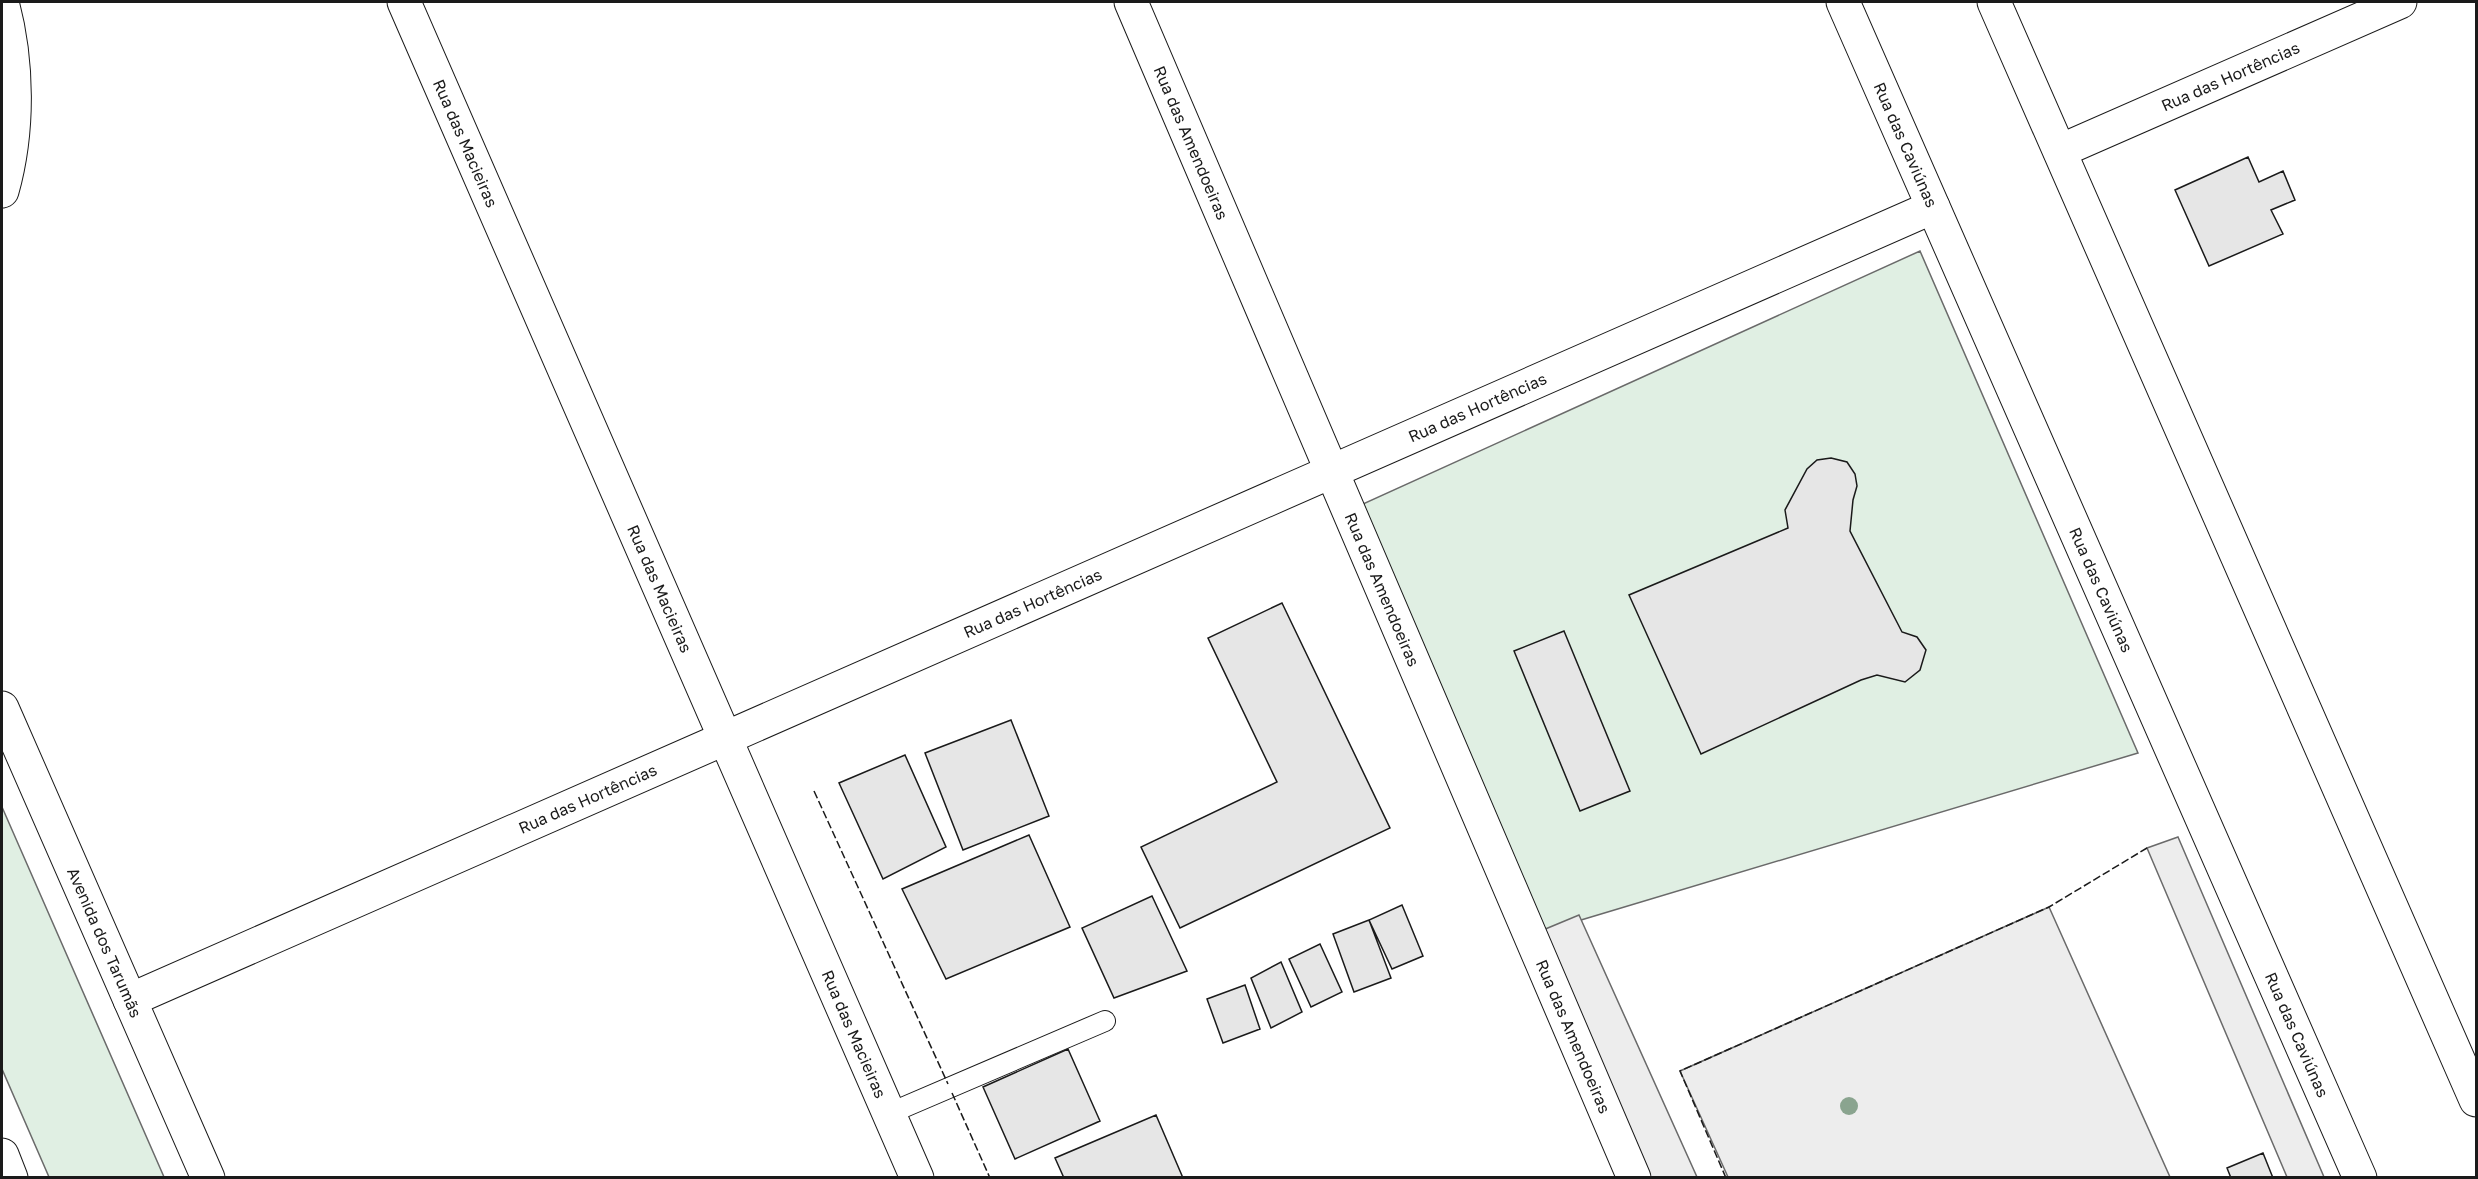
<svg xmlns="http://www.w3.org/2000/svg" width="2478" height="1179" viewBox="0 0 2478 1179" font-family="'Golos Text',sans-serif">
<style>
.green{fill:#e0efe3;stroke:#6a6a6a;stroke-width:1.5}
.parking{fill:#ededed;stroke:#6a6a6a;stroke-width:1.5}
.building{fill:#e6e6e6;stroke:#1a1a1a;stroke-width:1.5}
.lines{fill:none;stroke-linecap:round;stroke-linejoin:round}
.lane-casing{stroke:#1a1a1a;stroke-width:22}
.street-casing{stroke:#1a1a1a;stroke-width:35}
.secondary-casing{stroke:#1a1a1a;stroke-width:35}
.lane{stroke:#fff;stroke-width:20}
.street{stroke:#fff;stroke-width:33}
.secondary{stroke:#fff;stroke-width:33}
.fence{stroke:#1a1a1a;stroke-width:1.5;stroke-dasharray:8 3;stroke-linecap:butt}
.tree{fill:#8aa48f}
.labels{text-anchor:middle;stroke-width:4.5;stroke-linejoin:round;paint-order:stroke}
.street-label{font-size:16px;fill:#1a1a1a;stroke:#fff}
</style>
<rect width="100%" height="100%" fill="#fff"/>
<path class="green" d="M1920 251 2138 753 1531 935 1341 514Z
M2 807 164 1177H49L2 1069Z"/>
<path class="parking" d="M2178 837 2324 1177H2287L2147 848Z
M2049 907 2170 1177H1728L1680 1071Z
M1579 915 1697 1177H1644L1531 935Z"/>
<path class="building" d="M2248 157 2259 182 2283 171 2295 200 2271 210 2283 234 2209 266 2175 190Z
M1831 458 1847 462 1855 474 1857 486 1853 500 1850 531 1902 632 1917 637 1926 650 1920 670 1905 682 1877 675 1861 680 1701 754 1629 595 1788 528 1785 510 1807 469 1817 460Z
M1282 603 1390 828 1180 928 1141 847 1277 782 1208 638Z
M1564 631 1630 791 1580 811 1514 651Z
M1011 720 1049 816 963 850 925 753Z
M905 755 946 847 883 879 839 783Z
M1029 835 1070 927 946 979 902 889Z
M1152 896 1187 971 1114 998 1082 928Z
M1402 905 1423 956 1392 969 1369 920Z
M1369 920 1391 978 1354 992 1333 934Z
M1320 944 1342 992 1311 1007 1289 959Z
M1281 962 1302 1012 1271 1028 1251 978Z
M1245 985 1260 1029 1223 1043 1207 999Z
M1068 1049 1100 1121 1015 1159 983 1087Z
M1156 1115 1183 1178H1064L1055 1158Z
M2263 1153 2273 1178H2231L2227 1168Z"/>
<g class="lines">
<defs>
<path id="lane" d="M888 1114 1105 1021"/>
<g id="street">
<path id="s1" d="M404 2 917 1178"/>
<path id="s2" d="M1131 2 1634 1178"/>
<path id="s3" d="M2060 151 2400 2"/>
<path id="s4" d="M130 1000 1933 207"/>
</g>
<g id="secondary">
<path id="s5" d="M1843 2 2360 1178"/>
<path d="M1994 2 2476 1100"/>
<path d="M2 191C19 131 18 61 2 2"/>
<path id="s6" d="M2 708 208 1178"/>
<path d="M2 1155 11 1178"/>
</g>
</defs>
<use href="#lane" class="lane-casing"/>
<use href="#street" class="street-casing"/>
<use href="#secondary" class="secondary-casing"/>
<use href="#lane" class="lane"/>
<use href="#street" class="street"/>
<use href="#secondary" class="secondary"/>
<path class="fence" d="M814 791 948 1084
M952 1093 990 1178
M1726 1178 1680 1071 2049 907 2147 848"/>
</g>
<circle class="tree" cx="1849" cy="1106" r="9"/>
<g class="labels">
<g class="street-label">
<text dy="6" stroke="none"><textPath href="#s3" startOffset="186">Rua das Hortências</textPath></text>
<text dy="6" stroke="none"><textPath href="#s2" startOffset="153">Rua das Amendoeiras</textPath></text>
<text dy="6" stroke="none"><textPath href="#s1" startOffset="154">Rua das Macieiras</textPath></text>
<text dy="6" stroke="none"><textPath href="#s5" startOffset="156">Rua das Caviúnas</textPath></text>
<text dy="6" stroke="none"><textPath href="#s4" startOffset="1472">Rua das Hortências</textPath></text>
<text dy="6" stroke="none"><textPath href="#s2" startOffset="639">Rua das Amendoeiras</textPath></text>
<text dy="6" stroke="none"><textPath href="#s5" startOffset="642">Rua das Caviúnas</textPath></text>
<text dy="6" stroke="none"><textPath href="#s1" startOffset="640">Rua das Macieiras</textPath></text>
<text dy="6" stroke="none"><textPath href="#s4" startOffset="986">Rua das Hortências</textPath></text>
<text dy="6" stroke="none"><textPath href="#s4" startOffset="500">Rua das Hortências</textPath></text>
<text dy="6" stroke="none"><textPath href="#s6" startOffset="256">Avenida dos Tarumãs</textPath></text>
<text dy="6" stroke="none"><textPath href="#s5" startOffset="1128">Rua das Caviúnas</textPath></text>
<text dy="6" stroke="none"><textPath href="#s1" startOffset="1126">Rua das Macieiras</textPath></text>
<text dy="6" stroke="none"><textPath href="#s2" startOffset="1125">Rua das Amendoeiras</textPath></text>
</g>
</g>
<rect width="2478" height="1179" fill="none" stroke="#1a1a1a" stroke-width="6"/>
</svg>
